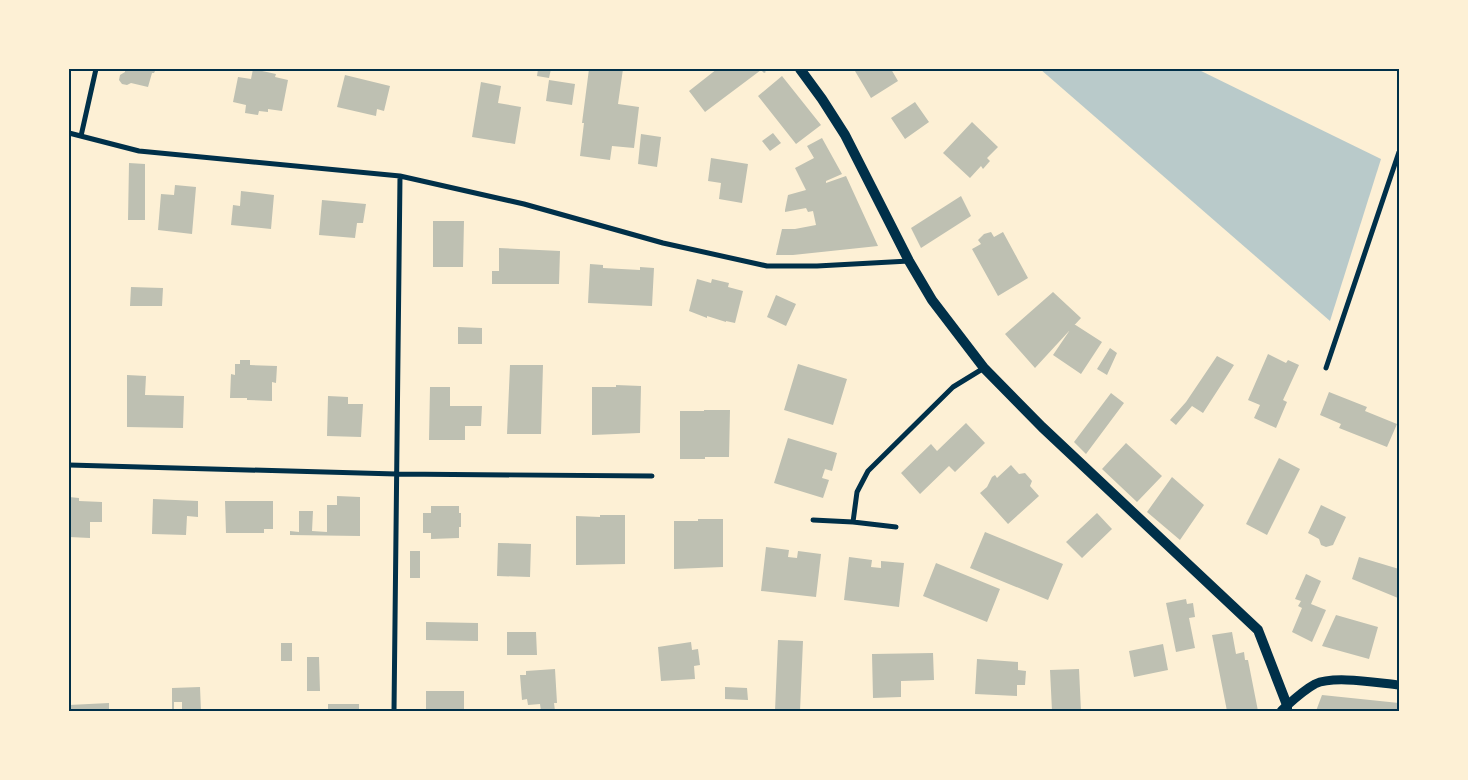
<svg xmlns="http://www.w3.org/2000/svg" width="1468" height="780" viewBox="0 0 1468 780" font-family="'Crimson Pro',serif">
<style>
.green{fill:#b9caca}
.building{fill:#bec0b2}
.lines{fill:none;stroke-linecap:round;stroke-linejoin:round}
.minor{stroke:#003049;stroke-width:5}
.tertiary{stroke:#003049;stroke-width:9}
.secondary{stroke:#003049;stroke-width:10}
.neatline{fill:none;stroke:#003049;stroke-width:2}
</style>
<rect width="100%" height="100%" fill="#fdf0d5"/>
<path class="green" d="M1040 69H1197L1381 159 1330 321Z"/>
<path class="building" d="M125 69H156L154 73H152L148 87 131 83 127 85 122 84 119 80 120 75 125 72Z
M253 69 276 74 275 77 288 80 282 111 268 109V112L259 111 258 115 245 113 246 105 233 102 238 77 251 79Z
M538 69H551L549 78 537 76Z
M589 69H623L618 104 639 107 634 148 612 146 610 160 580 156 584 123H582Z
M717 69H763L766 72 764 73 761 70 705 112 689 91Z
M858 69H891L898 81 871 98 855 71Z
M345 75 390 86 384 111 377 109 376 116 337 107Z
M782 76 821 125 796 144 758 96Z
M549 80 575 84 572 105 546 101Z
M481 82 501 86 498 103 521 107 515 144 472 137Z
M915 102 929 122 905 139 891 118Z
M972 122 998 147 987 158 990 161 983 169 981 166 970 178 943 153Z
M773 133 781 143 770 151 762 141Z
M641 134 661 137 657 167 638 164Z
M822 138 842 174 826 181V183L846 176 878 246 793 255H776L782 229H795L816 225 813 211 808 212 806 208 785 212V210L788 195 806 190 795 168 814 158 807 146Z
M711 158 748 164 742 203 719 199 721 183 708 181Z
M129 163 145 164V220H128Z
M175 185 196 187 192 234 158 230 161 194 174 195Z
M241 191 274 195 271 229 231 225 233 205 240 206Z
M961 196 971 216 921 248 911 228Z
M322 200 366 204 363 223H357L355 238 319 235Z
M433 221H464L463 267H433Z
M991 232 994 237 1003 232 1028 278 998 296 972 249 981 244 978 240 984 234Z
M499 248 560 251 559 284H492V271H499Z
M590 264 603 265V268L640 270V267L654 268 652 306 588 303Z
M697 279 711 283 712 279 729 283 728 287 743 291 735 323 726 321V322L707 316V318L689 311Z
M131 287 163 288 162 306H130Z
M1053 292 1081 318 1035 368 1005 334Z
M776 295 796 304 786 326 767 317Z
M1074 324 1102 342 1081 374 1053 355Z
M458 327 482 328V344H458Z
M1110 348 1117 353 1107 375 1097 369Z
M1268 354 1286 363 1288 360 1299 365 1283 400 1287 402 1276 428 1254 418 1260 405 1248 400Z
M1217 356 1234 365 1203 413 1192 406 1176 425 1170 420 1186 402Z
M240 360H250V365L277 366 276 383 272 382V401L247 400V398H230L231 374 235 375V364H240Z
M798 364 847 379 833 425 784 410Z
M510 365H543L541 434H507Z
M127 375 146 376 145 395 184 396 183 428 127 427Z
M616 385 641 386 640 433 592 435V387H616Z
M430 387H450V406H482L481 426H465V440H429Z
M1329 392 1367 407 1365 411 1397 424 1387 447 1339 428 1341 424 1320 415Z
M1111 393 1124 403 1086 454 1074 442Z
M328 396 348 397V404H363L361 437 327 436Z
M704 410H730L729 457H705V459H680V411H704Z
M966 423 985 443 955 472 949 466 920 494 901 473 931 444 937 451Z
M788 438 837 453 832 471 825 469 822 478 829 480 823 498 774 483Z
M1126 443 1162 476 1137 502 1102 469Z
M1279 458 1300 469 1267 535 1246 524Z
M1011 465 1019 474 1025 473 1032 481 1030 486 1039 496 1008 524 980 493 987 487 992 477 995 475 997 478Z
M1172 477 1204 505 1180 540 1147 512Z
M337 496 360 497V536L290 535V531L299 532V511H313L312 531 327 532V505H337Z
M69 497 79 498V501L102 502V522H90V538L69 537Z
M153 499 198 501V517L187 516 186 535 152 534Z
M225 501H273V529H264V533H226Z
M1321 505 1346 517 1333 545 1326 547 1321 545 1319 539 1308 533Z
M431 506H459V513H461V527H459V538L431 539V533H423V513H431Z
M1097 513 1112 529 1082 558 1066 542Z
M600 515H625V564L576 565V516L600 517Z
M698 519H723V567L674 569V521H698Z
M985 532 1063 564 1048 600 970 568Z
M498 543 531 544 530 577 497 576Z
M766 547 789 550 788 557 797 558 798 551 821 554 816 597 761 591Z
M410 551H420V578H410Z
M849 557 872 560 871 567 881 568V561L904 563 899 607 844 600Z
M1359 557 1399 569 1398 598 1352 579Z
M936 563 1000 589 987 622 923 596Z
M1306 574 1321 581 1311 604 1326 610 1312 642 1292 632 1302 608 1298 606 1301 601 1295 599Z
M1186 599 1187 604 1193 603 1195 617 1189 618 1195 648 1176 652 1166 603Z
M1336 615 1378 627 1369 659 1322 646Z
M426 622 478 623V641L426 640Z
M507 632H536L537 655H507Z
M1232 632 1236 654 1244 652 1245 660H1248L1258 711H1227L1212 635Z
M778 640 803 641 800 711H775Z
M691 642 692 650 698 649 700 665 694 666 695 679 661 681 658 647Z
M281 643H292V661H281Z
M1163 644 1168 670 1134 677 1129 651Z
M933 653 934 680 901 681V697L873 698 872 654Z
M307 657H319L320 691H307Z
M977 659 1018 662V670L1026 671 1025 685H1017V696L975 694Z
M555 669 557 703H554L555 711H541L540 704 528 705 527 699 522 700 520 675H526V671Z
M1079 669 1081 711H1052L1050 670Z
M200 687 201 711H182V702H174V711H172V688Z
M725 687 747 688 748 700 725 699Z
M426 691H464V709H460V711H426Z
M1322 695 1399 703V711H1316Z
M109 703V711H69V705Z
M328 704H359V711H328Z"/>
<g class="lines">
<path class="minor" d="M69 133 139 151 400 176 524 204 663 243 767 266H817L909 261
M81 136 96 69
M1326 368 1399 152
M69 465 396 474 652 476
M813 520 853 522 896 527
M853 522 857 492 868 471 953 387 984 368
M394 711 400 176"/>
<path class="tertiary" d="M1281 711C1291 702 1302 691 1315 684 1334 675 1377 683 1399 685"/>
<path class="secondary" d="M800 69 822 99 845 135 909 261 932 300 984 368 1042 427 1258 630 1287 705V711"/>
</g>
<rect width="1468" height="780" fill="none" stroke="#fdf0d5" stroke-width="140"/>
<rect x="70" y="70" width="1328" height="640" class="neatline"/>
</svg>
